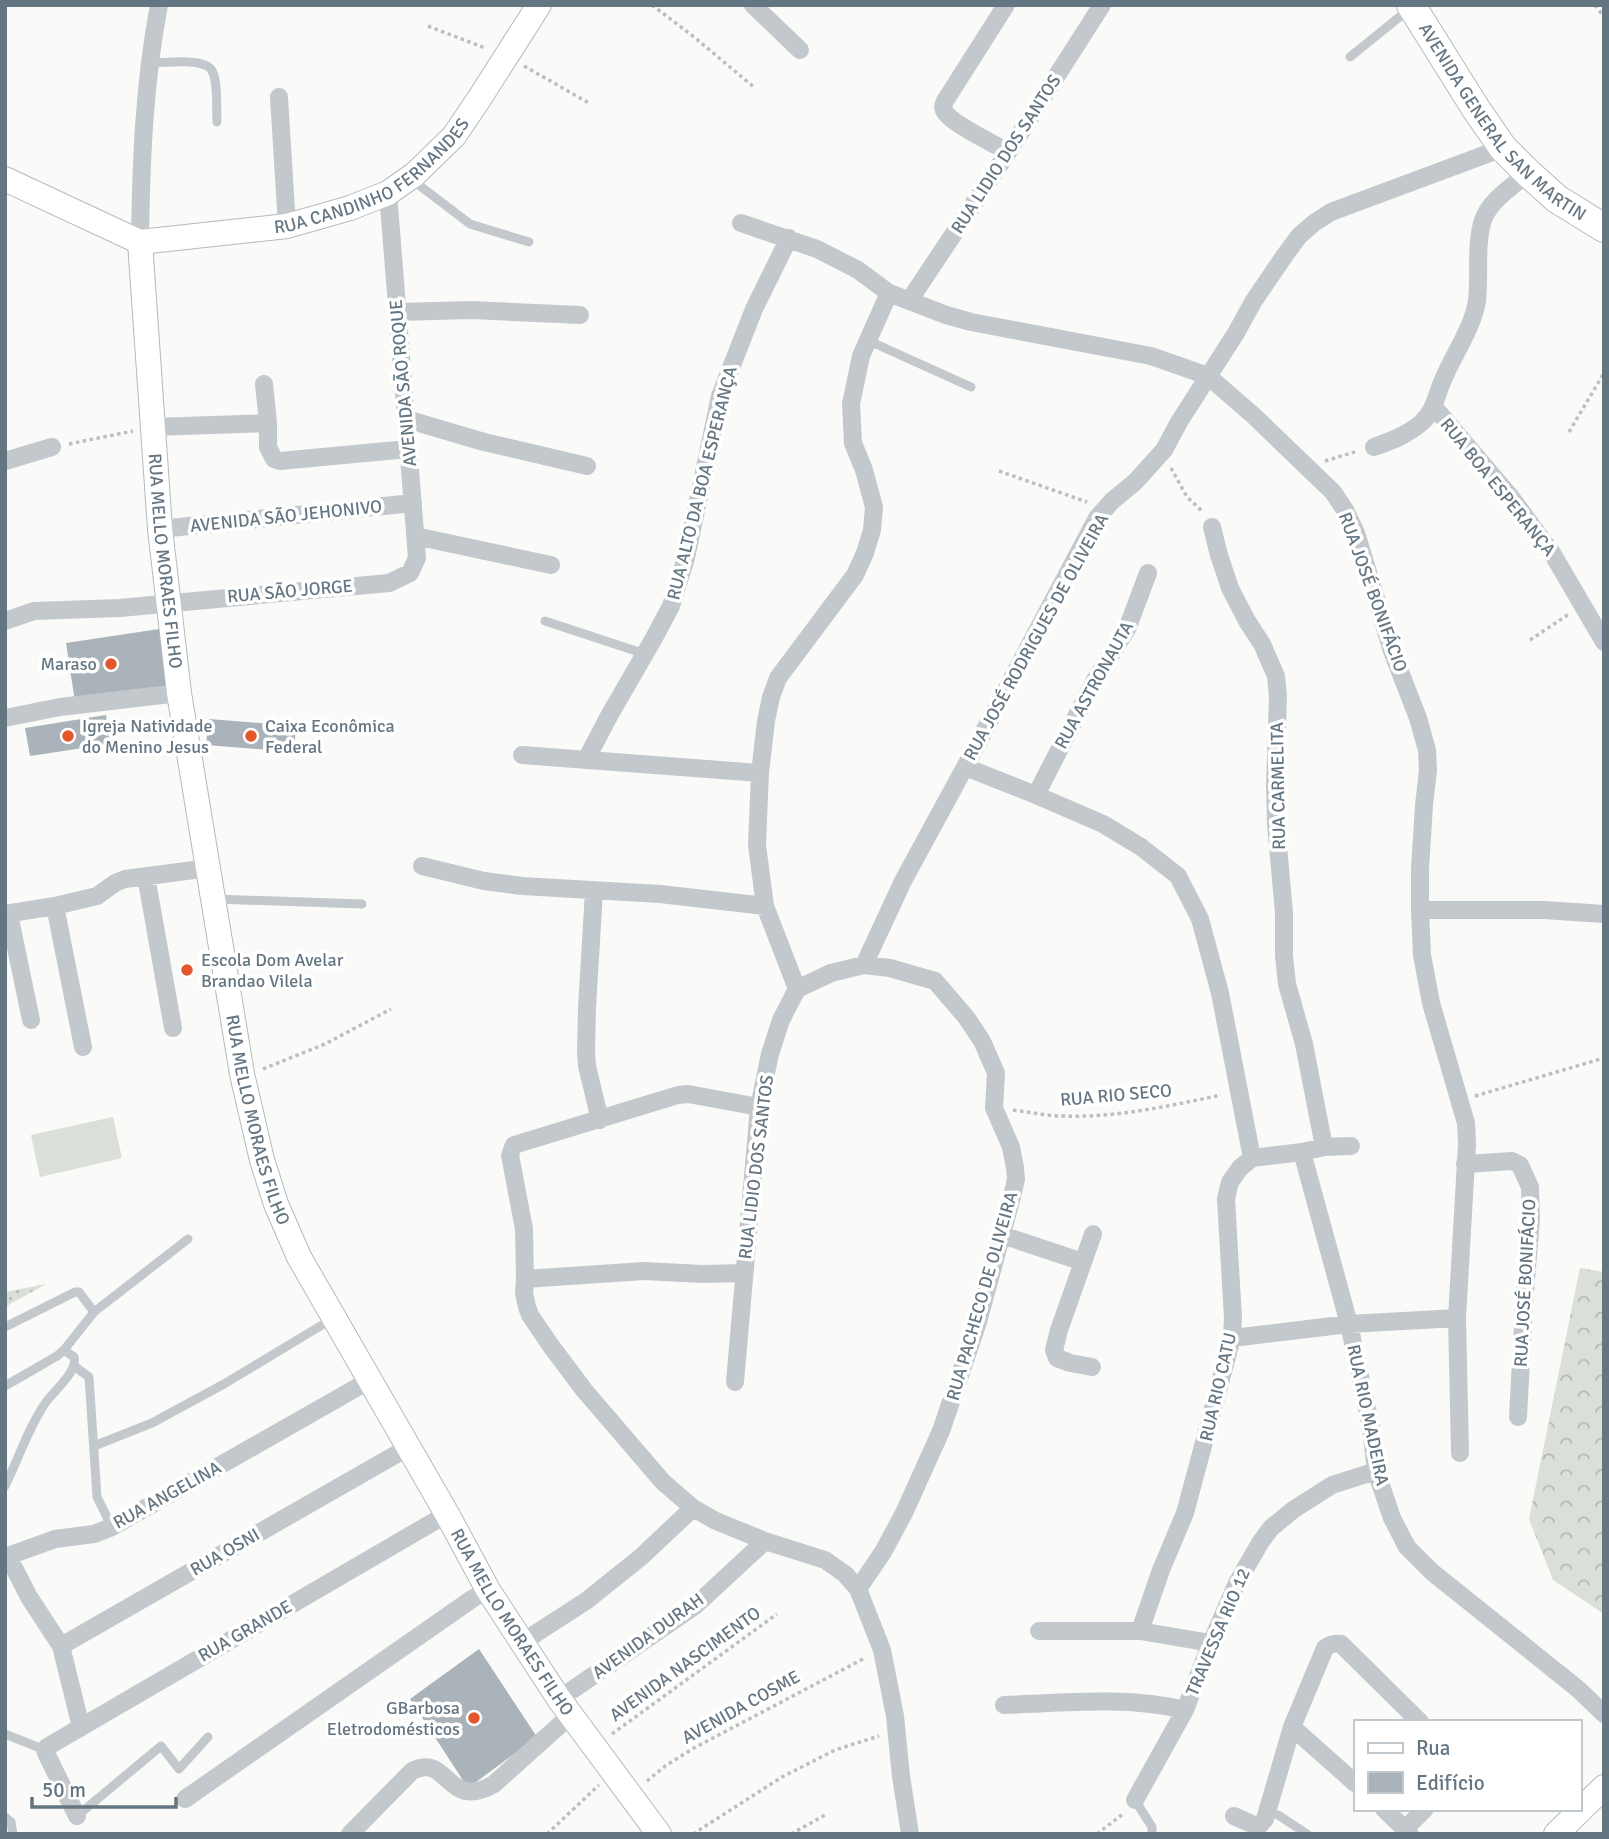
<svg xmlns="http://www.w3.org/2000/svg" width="1609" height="1839" viewBox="0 0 1609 1839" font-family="Signika,sans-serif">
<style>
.grass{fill:url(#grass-dots)}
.forest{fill:url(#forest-crowns)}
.garden{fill:#dadfd7}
.building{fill:#aab3b9}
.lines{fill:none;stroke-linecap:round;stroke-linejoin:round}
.secondary-casing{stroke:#b3babf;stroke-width:26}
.primary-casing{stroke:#b5babe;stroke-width:30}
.path{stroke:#bbbfc2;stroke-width:3.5;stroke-dasharray:3.5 3.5;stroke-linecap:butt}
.lane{stroke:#c3c8cc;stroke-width:9}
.street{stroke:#c3c8cc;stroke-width:18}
.secondary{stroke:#fff;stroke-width:24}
.primary{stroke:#fff;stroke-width:28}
.poi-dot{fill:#e4572e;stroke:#fff;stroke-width:2.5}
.labels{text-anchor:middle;stroke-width:7;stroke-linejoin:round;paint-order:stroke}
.street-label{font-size:18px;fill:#657683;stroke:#fff}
.poi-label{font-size:18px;fill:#657683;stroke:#fff;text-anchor:start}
</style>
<defs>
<pattern id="grass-dots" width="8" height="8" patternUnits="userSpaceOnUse" patternTransform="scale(1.75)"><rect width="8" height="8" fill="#dadfd7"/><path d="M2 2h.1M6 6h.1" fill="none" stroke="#b4b9b4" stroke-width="1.8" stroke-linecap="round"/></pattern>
<pattern id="forest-crowns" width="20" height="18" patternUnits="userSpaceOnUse" patternTransform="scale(1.75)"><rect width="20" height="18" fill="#dadfd7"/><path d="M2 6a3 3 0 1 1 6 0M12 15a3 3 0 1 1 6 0" fill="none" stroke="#b4b9b4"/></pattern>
</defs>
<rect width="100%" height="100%" fill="#fafaf8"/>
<path class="grass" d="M46 1284 5 1307V1292Z"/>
<path class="forest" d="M1580 1268 1604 1272V1614L1553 1580 1529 1519Z"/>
<path class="garden" d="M113 1117 122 1158 40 1177 31 1135Z"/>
<path class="building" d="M159 629 168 688 75 702 66 643Z
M106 715 110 744 30 756 25 728Z
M209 719 296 726 294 752 206 745Z
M479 1649 537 1737 468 1788 410 1699Z"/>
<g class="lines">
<defs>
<g id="secondary">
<path d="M5 179 140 242"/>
<path id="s1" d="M140 242 160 529 179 693 242 1074 262 1160 276 1204 299 1257 447 1514 488 1590 559 1699 659 1834"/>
<path id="s2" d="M140 242 287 226 350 208 388 193 415 174 454 136 479 99 539 5"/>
<path d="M1556 1834 1604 1787"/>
</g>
<g id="primary">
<path id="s3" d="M1411 5 1476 109 1503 148 1528 173 1557 199 1604 228"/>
</g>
</defs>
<use href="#secondary" class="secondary-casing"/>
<use href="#primary" class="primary-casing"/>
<path class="path" d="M652 5 694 37 755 88
M1595 5 1604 17
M428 26 485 48
M524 66 589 103
M1569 432 1604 373
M69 444 133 431
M1325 461 1358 451
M1171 468 1187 497 1203 512
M999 471 1087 502
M1530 640 1569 614
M263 1069 325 1044 391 1009
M1475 1096 1604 1058
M1013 1110C1030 1112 1046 1116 1063 1116 1115 1118 1169 1106 1221 1095
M612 1734 777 1614
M647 1781 665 1766 694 1748 865 1658
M547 1834 599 1785
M693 1834 782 1777 835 1750 879 1736
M791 1834 827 1814
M1097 1834 1123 1814"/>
<path class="lane" d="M1350 57 1408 10
M150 63C164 63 199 58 210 68 219 77 216 109 217 122
M411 179 470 224 529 242
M867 340 971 387
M545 621 645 654
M215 899 362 904
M5 1327 75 1292H79L94 1312 188 1239
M74 1366 89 1377 97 1497 112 1527
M5 1386 57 1356 64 1350
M94 1446 152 1423 224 1384 322 1325
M5 1486C19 1458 28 1428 46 1402 55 1390 78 1371 74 1357L64 1350 94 1312
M5 1734 45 1750
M1135 1800 1152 1827V1834
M1278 1815 1307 1834
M77 1816 161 1746 179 1769 208 1737
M5 1817 11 1822 13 1834"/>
<path class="street" d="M753 5 800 50
M1006 5 945 101C943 106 942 107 945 112 951 123 994 144 1008 152
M279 97 287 226
M741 223 817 249 858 270 889 293 946 315 971 322 1151 356 1208 376 1254 416 1333 492 1345 510 1356 533 1392 651 1418 718 1427 750 1428 770 1424 805 1420 869V910L1422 955 1431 1003 1466 1123 1467 1144 1457 1318 1460 1453
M140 242C141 163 144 83 159 5
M909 301 1008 152 1102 5
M397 312 471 310 580 315
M264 384 268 423V447L274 459 280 461 408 449
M1434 407 1510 496 1552 553 1604 642
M406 419 484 442 587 466
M153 427 268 423
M1374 447C1391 441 1407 435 1421 423 1435 411 1436 395 1443 380 1454 353 1472 330 1477 301 1480 274 1475 246 1483 220 1490 200 1513 186 1528 173
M5 461 52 447
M1212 527 1219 555 1230 588 1247 621 1262 644 1276 676 1278 696 1275 785 1276 824 1284 913V956L1287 984 1304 1044 1324 1147
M160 529 413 503
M415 536 551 565
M5 621 34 611 120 608 389 583 410 573 417 558 388 193
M5 718 60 707 179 693
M522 755 760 773
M586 760 609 716 654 638 671 606 686 558 720 396 754 309 789 238
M965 767 1036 795 1103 824 1141 847 1178 876 1200 919 1220 993 1252 1158
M1036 795 1095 680 1127 629 1148 573
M422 866 484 881 522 886 660 894 765 906
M146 876 173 1028
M594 891 587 1008 586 1052 587 1066 600 1120
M55 906 83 1047
M1420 910H1544L1604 914
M5 914 55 906 97 896 115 883 125 879 209 868
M9 914 31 1020
M864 965 903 881 965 767 1097 518 1112 501 1135 482 1164 450 1179 422 1236 333 1253 302 1285 255 1299 236 1314 223 1331 212 1503 148
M797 989 831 973 864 965 890 968 935 981 966 1017 982 1041 996 1073 994 1108 1011 1147 1015 1168 1016 1179 1012 1197 978 1322 941 1431 904 1513 883 1552 858 1589
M759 1107 688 1094 678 1095 514 1145 510 1155 524 1229 525 1279 524 1293 527 1307 530 1315 551 1346 584 1390 663 1482 693 1508 716 1521 765 1541 825 1560 845 1574 858 1589 882 1650 895 1716 901 1776 910 1834
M1302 1152 1349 1324 1371 1428 1376 1471 1392 1518 1407 1547 1432 1572 1578 1689 1604 1714
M1465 1164 1512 1161 1520 1165 1530 1187 1531 1219 1524 1305 1518 1417
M1002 1235 1083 1262
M525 1279 644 1271 702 1274 744 1273
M1232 1338 1349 1324 1457 1318
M1092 1367 1070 1363 1057 1358 1054 1350 1059 1330 1093 1234
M735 1382 759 1107 770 1054 781 1020 797 989 765 906 757 845 760 773 766 721 771 697 778 678 855 575 865 553 872 530 874 507 864 470 853 443 851 404 861 356 889 293
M1039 1631H1140L1211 1643
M1140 1631 1161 1570 1185 1513 1232 1338 1233 1318 1226 1199 1230 1182 1240 1168 1252 1158 1302 1152 1324 1147 1351 1146
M521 1643 586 1601 641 1557 693 1508
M61 1646 409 1447
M559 1699 696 1605 765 1541
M1004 1705C1065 1703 1126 1696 1185 1710
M81 1727 61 1646 29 1597 8 1556 55 1539 94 1534 112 1527 370 1380
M1292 1727 1355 1783
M185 1799 472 1599 488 1590
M1135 1800 1185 1710 1211 1643 1237 1583 1260 1543 1271 1528 1293 1510 1332 1485 1376 1471
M1384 1809 1410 1834
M77 1816 46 1753 45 1750 47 1747 447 1514
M1234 1816 1254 1825 1259 1826 1265 1819 1292 1727 1325 1648C1330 1644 1334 1643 1341 1644L1420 1722
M1406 1828 1425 1809
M350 1834 412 1771C449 1752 446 1812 494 1784L571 1715"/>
<use href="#secondary" class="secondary"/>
<use href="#primary" class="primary"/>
</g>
<g class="poi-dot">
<circle cx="111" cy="664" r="7"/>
<circle cx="68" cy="736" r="7"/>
<circle cx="251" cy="736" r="7"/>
<circle cx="187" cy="970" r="7"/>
<circle cx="474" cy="1718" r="7"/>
</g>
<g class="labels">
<g class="street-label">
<text dy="6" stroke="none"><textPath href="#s3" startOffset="150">AVENIDA GENERAL SAN MARTIN</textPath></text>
<text transform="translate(1006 154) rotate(-57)" y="6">RUA LIDIO DOS SANTOS</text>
<text dy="6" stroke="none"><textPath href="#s2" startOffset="248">RUA CANDINHO FERNANDES</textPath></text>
<text transform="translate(403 383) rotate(-95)" y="6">AVENIDA SÃO ROQUE</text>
<text transform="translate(702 483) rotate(-76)" y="6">RUA ALTO DA BOA ESPERANÇA</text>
<text transform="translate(1498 487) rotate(51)" y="6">RUA BOA ESPERANÇA</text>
<text transform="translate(286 516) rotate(-6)" y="6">AVENIDA SÃO JEHONIVO</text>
<text dy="6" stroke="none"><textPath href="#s1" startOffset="320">RUA MELLO MORAES FILHO</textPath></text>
<text transform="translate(290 591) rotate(-5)" y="6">RUA SÃO JORGE</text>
<text transform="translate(1373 592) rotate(70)" y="6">RUA JOSÉ BONIFÁCIO</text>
<text transform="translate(1036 637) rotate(-61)" y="6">RUA JOSÉ RODRIGUES DE OLIVEIRA</text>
<text transform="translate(1094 685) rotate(-61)" y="6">RUA ASTRONAUTA</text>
<text transform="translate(1278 786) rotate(-91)" y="6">RUA CARMELITA</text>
<text transform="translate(1116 1095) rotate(-5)" y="6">RUA RIO SECO</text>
<text dy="6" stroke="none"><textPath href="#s1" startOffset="887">RUA MELLO MORAES FILHO</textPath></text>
<text transform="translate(756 1167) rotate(-83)" y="6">RUA LIDIO DOS SANTOS</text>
<text transform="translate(1525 1283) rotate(-87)" y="6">RUA JOSÉ BONIFÁCIO</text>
<text transform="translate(982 1296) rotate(-74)" y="6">RUA PACHECO DE OLIVEIRA</text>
<text transform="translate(1218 1387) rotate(-77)" y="6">RUA RIO CATU</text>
<text transform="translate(1368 1415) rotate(78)" y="6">RUA RIO MADEIRA</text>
<text transform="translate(167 1495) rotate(-29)" y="6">RUA ANGELINA</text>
<text transform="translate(225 1552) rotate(-30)" y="6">RUA OSNI</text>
<text dy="6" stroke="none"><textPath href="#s1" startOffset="1454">RUA MELLO MORAES FILHO</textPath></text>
<text transform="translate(245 1631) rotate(-30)" y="6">RUA GRANDE</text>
<text transform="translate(1218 1632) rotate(-67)" y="6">TRAVESSA RIO 12</text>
<text transform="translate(648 1636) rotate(-36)" y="6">AVENIDA DURAH</text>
<text transform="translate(685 1664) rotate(-36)" y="6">AVENIDA NASCIMENTO</text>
<text transform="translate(741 1707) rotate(-29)" y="6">AVENIDA COSME</text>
</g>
<g class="poi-label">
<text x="97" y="670" text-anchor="end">Maraso</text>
<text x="82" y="732">Igreja Natividade<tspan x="82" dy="21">do Menino Jesus</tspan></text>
<text x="265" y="732">Caixa Econômica<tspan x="265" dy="21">Federal</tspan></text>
<text x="201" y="966">Escola Dom Avelar<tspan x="201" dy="21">Brandao Vilela</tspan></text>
<text x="460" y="1714" text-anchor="end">GBarbosa<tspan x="460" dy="21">Eletrodomésticos</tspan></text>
</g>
</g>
<rect width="1609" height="1839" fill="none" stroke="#657683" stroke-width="14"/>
<rect x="1354" y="1720" width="228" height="91" fill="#ffffff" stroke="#c1c8cd" stroke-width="2"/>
<rect x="1368" y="1743" width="35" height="10" fill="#ffffff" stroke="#c1c8cd" stroke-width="2"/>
<text x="1416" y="1755" font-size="21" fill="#657683">Rua</text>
<rect x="1368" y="1772" width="35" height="21" fill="#aab3b9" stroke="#c1c8cd" stroke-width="2"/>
<text x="1416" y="1790" font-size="21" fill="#657683">Edifício</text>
<path d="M32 1797v10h144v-10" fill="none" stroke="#657683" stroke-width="3.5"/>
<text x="42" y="1797" font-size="21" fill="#657683" stroke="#ffffff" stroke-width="5" paint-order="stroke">50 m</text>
</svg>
